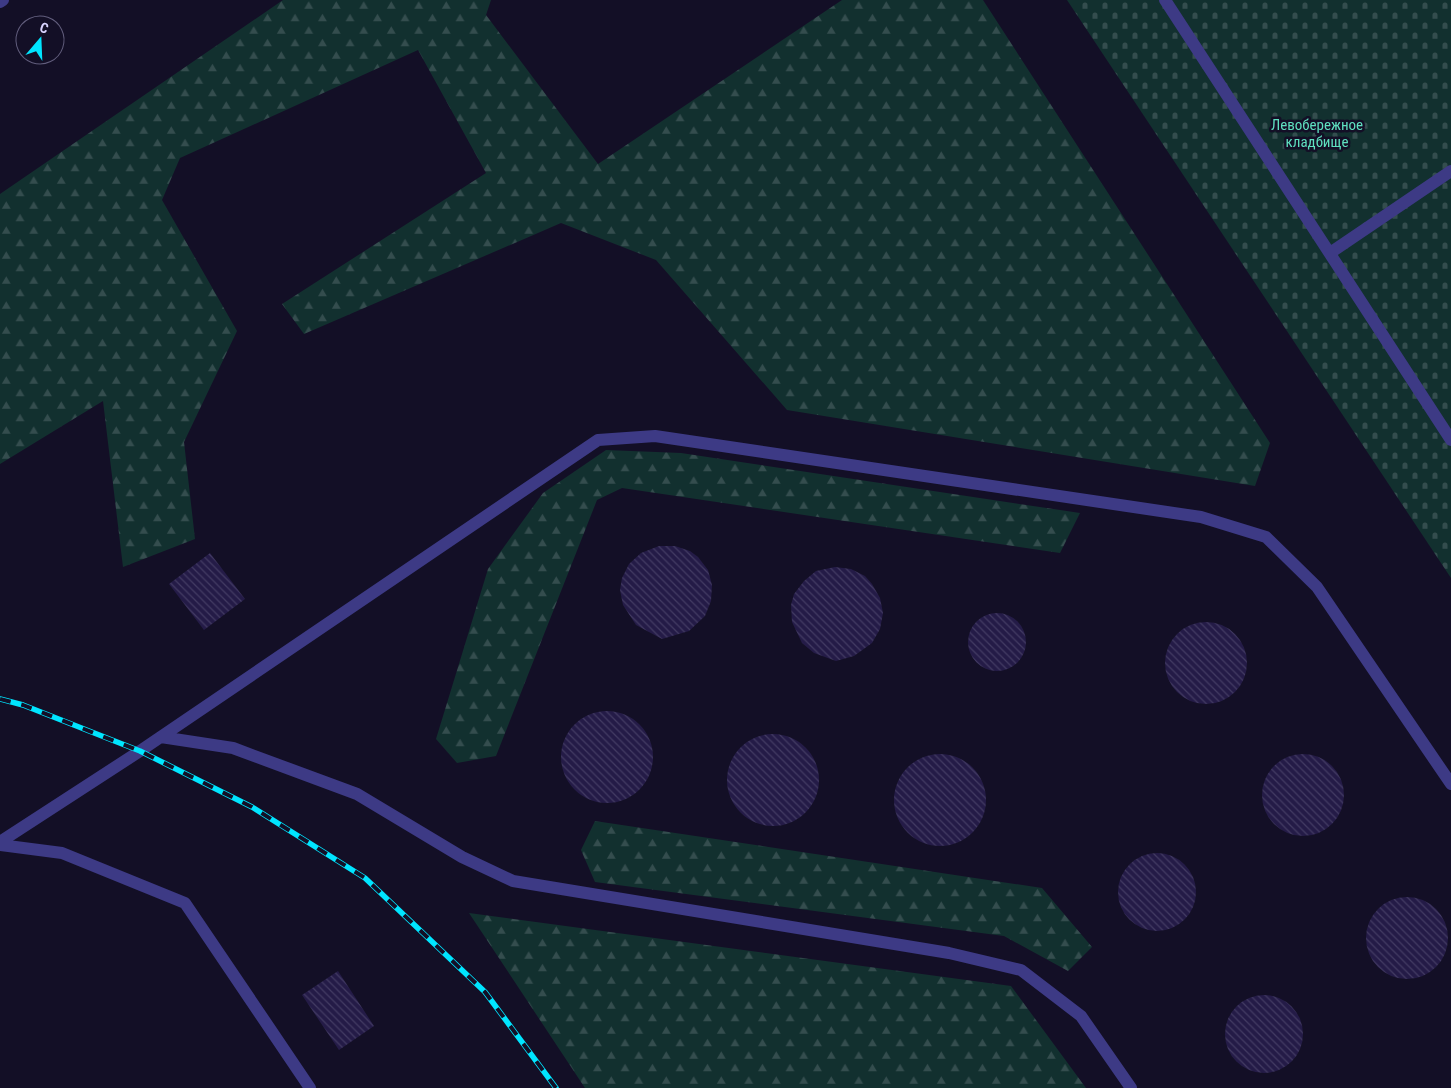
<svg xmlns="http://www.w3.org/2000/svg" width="1451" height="1088" viewBox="0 0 1451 1088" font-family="'Roboto Condensed',sans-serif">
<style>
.forest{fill:url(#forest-firs)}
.cemetery{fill:url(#cemetery-stones)}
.building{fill:url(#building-back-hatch)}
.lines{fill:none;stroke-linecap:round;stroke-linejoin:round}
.minor{stroke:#3d3a85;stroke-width:12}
.rail-casing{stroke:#00e5ff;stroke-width:5.5}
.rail{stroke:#130f26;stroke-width:4;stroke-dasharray:11;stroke-linecap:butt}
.labels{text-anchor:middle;stroke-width:5;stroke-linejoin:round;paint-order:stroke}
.park-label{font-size:15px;fill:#5fe0c0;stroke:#130f26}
</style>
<defs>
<pattern id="forest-firs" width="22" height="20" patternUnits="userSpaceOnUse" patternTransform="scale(1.25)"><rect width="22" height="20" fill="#12302f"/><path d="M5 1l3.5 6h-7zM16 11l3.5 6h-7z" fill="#344d4e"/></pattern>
<pattern id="cemetery-stones" width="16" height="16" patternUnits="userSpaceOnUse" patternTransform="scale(1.25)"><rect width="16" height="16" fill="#12302f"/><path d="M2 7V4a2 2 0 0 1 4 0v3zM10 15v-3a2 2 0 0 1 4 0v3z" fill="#344d4e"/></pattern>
<pattern id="building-back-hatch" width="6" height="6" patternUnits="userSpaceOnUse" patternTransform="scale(1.25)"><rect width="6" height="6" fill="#241b47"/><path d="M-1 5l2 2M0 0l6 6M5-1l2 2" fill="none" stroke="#433b63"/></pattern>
</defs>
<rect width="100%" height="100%" fill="#130f26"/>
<path class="forest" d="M283 0H491L486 15 598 164 842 0H983L1270 443 1255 486 787 410 656 260 561 223 304 334 282 304 486 173 418 50 180 158 162 200 237 331 184 442 195 539 123 567 103 401 0 464V194Z
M606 450 681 453 1080 513 1060 553 622 488 597 500 496 756 457 763 436 739 488 569 543 493Z
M595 821 1042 888 1092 947 1068 971 1004 936 595 882 581 850Z
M469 913 1011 986 1086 1088H585Z"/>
<path class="cemetery" d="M1067 0H1451V578Z"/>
<path class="building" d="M659 546H675L690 551 698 557 708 570 712 585 711 601 705 616 689 631 662 639 636 625 623 605 620 590 622 578 629 564 641 553Z
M210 553 245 599 204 630 169 584Z
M835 567 851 569 865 576 872 584 880 598 883 613 880 629 872 643 854 656 836 661 814 653 802 643 792 622 791 605 794 594 804 581 816 571Z
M968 642a29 29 0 1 1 58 0a29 29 0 1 1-58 0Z
M1165 663a41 41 0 1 1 82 0a41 41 0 1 1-82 0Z
M561 757a46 46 0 1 1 92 0a46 46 0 1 1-92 0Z
M727 780a46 46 0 1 1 92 0a46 46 0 1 1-92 0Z
M1262 795a41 41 0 1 1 82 0a41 41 0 1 1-82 0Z
M894 800a46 46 0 1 1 92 0a46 46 0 1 1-92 0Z
M1118 892a39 39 0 1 1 78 0a39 39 0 1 1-78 0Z
M1366 938a41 41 0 1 1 82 0a41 41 0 1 1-82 0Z
M338 971 374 1026 339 1050 302 995Z
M1225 1034a39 39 0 1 1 78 0a39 39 0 1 1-78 0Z"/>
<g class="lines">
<path class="minor" d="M1165 0 1451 440
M0 2 3 0
M1330 253 1451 171
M161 737 233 748 357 794 462 857 513 881 949 953 1021 970 1081 1016 1131 1088
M0 842 140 751 598 440 655 436 1201 517 1266 537 1317 587 1451 784
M0 845 62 853 185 903 310 1088"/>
<defs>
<path id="rail" d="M0 699 23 705 140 751 252 807 365 878 485 992 556 1088"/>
</defs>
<use href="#rail" class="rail-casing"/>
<use href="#rail" class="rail"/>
</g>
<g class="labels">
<g class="park-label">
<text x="1317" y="130">Левобережное<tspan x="1317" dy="17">кладбище</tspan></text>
</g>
</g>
<g transform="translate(40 40) rotate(19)"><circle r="24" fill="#130f26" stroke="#625e7d"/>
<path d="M0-4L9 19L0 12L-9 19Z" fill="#00e5ff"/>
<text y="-8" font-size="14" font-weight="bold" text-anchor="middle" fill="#d9d4ff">С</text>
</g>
</svg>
